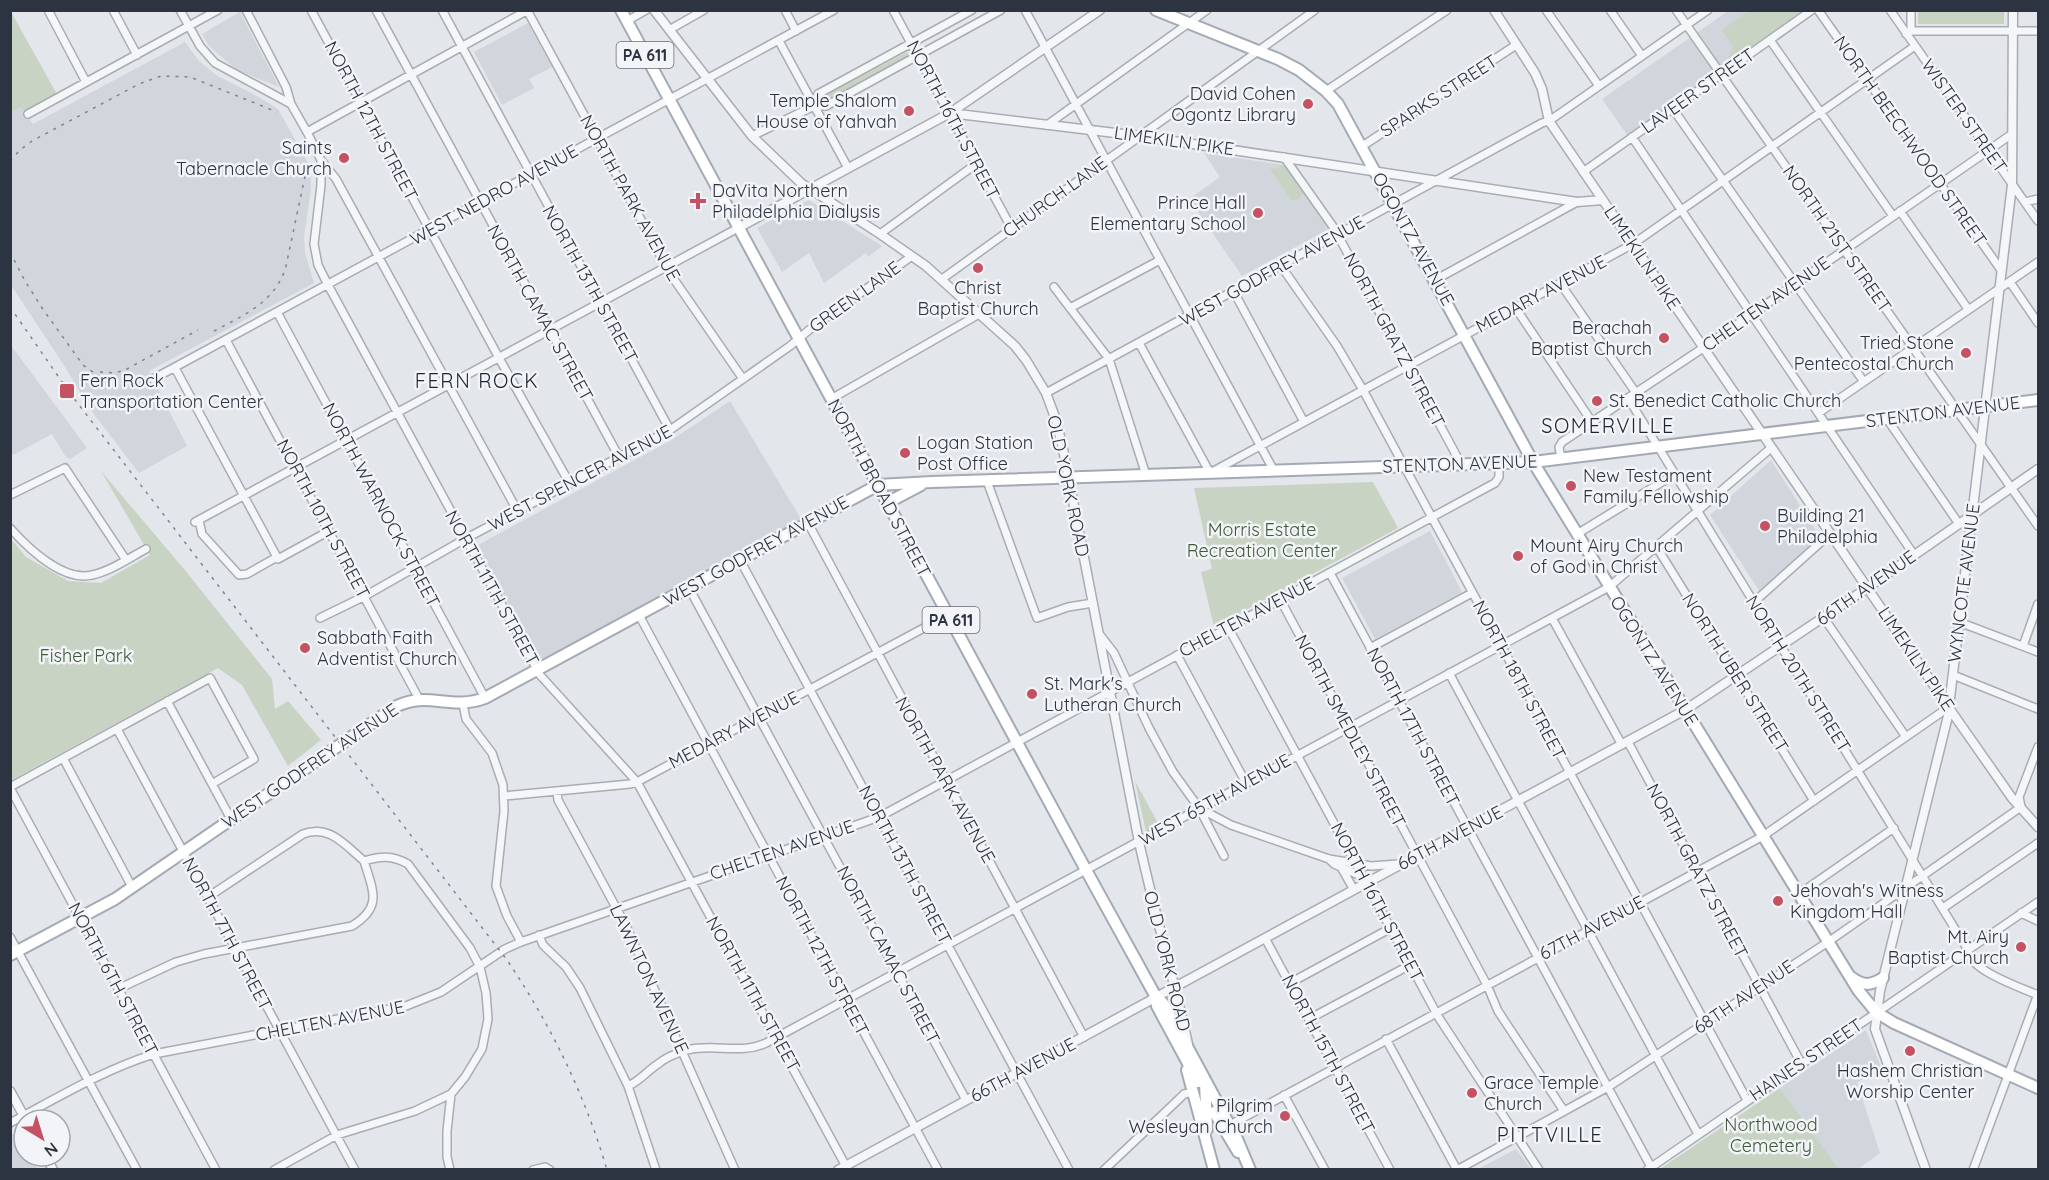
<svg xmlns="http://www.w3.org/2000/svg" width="2049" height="1180" viewBox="0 0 2049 1180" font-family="Quicksand,sans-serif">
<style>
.built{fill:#d1d5dc}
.green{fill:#c8d3c4}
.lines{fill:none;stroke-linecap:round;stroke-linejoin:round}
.minor-casing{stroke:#a8adb4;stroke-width:10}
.tertiary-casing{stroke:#a8adb4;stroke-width:11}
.primary-casing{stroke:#a3aab5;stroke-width:14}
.minor{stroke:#f5f6f8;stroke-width:7}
.tertiary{stroke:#f5f6f8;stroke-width:8}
.primary{stroke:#fff;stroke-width:10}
.rail{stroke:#7d8592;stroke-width:1.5;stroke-dasharray:3 6;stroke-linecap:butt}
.poi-dot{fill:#c55263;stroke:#f2f4f7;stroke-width:2}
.labels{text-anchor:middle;stroke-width:5;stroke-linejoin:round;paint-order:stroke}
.shield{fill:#f2f4f7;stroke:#676d78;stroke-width:1.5}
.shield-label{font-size:16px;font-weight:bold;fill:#2c3341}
.street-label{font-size:18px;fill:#2c3341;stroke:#f2f4f7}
.poi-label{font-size:18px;fill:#2c3341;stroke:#f2f4f7;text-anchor:start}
.park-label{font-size:18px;fill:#405b3a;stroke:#f2f4f7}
.neighbourhood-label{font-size:20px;letter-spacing:1.5px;fill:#1e2532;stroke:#f2f4f7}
</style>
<rect width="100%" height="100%" fill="#e3e6ea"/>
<path class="built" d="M1728 11H1807L1628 136 1602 99Z
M240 12 279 87 237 70 209 46 202 34Z
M528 23 552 67 529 79 534 88 502 105 474 52Z
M185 42 199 61 216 75 259 97 278 109 310 167 311 189 304 237 305 253 314 283 149 371 187 446 139 473 90 409 67 370 11 285V113L21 107 33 124Z
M1204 153 1284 165 1329 229 1242 276 1189 199 1220 177Z
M809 200 882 246 868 257 866 253 824 283 809 253 782 272 757 228Z
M10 344 87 448 70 459 66 457 52 434 13 455 11 452Z
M730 401 801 519 538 662 478 545 670 441Z
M1771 460 1820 537 1760 592 1710 515Z
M1430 531 1462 592 1375 639 1342 578Z
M1866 1030 1883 1072 1857 1082 1880 1153 1858 1169H1839L1780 1088Z
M18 1131 24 1143V1156H31L38 1169H11V1135Z
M1516 1149 1531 1169H1478Z"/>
<path class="green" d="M1750 10 1803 11 1726 64 1733 47 1722 30Z
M1918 11H2004V24H1918Z
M11 12 58 96 26 114 21 107 11 113Z
M907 52 910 56 824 103H819L822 97Z
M1280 165 1285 166 1304 193 1298 199 1290 200V198L1270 169 1279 168Z
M101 471 184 569 272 679 275 709 288 701 321 740 288 766 242 685 218 668 11 780 10 538 26 557 68 581 101 583 150 555Z
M1373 482 1398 528 1214 627 1201 572 1212 569 1194 488Z
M1135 781 1159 825 1146 832Z
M1780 1088 1839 1169H1660Z"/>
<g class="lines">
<defs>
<path id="minor" d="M48 10 86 82
M113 10 137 55
M180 10 200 46 215 63 291 104 307 132 321 160V185L314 244 318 265 328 285 540 675 637 782 848 1170
M246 10 286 87 291 104
M311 10 499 358 570 484
M376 10 619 457
M442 10 670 430
M527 10 671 275 743 379
M785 10 796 31
M893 10 1012 229
M1025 10 1274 471
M1546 10 1599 86
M1610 10 1642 56
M1676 10 2038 526
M1818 10 2001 270
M1890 10 2038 221
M627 21 646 10
M669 30 704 10
M1911 31V10
M1906 34 1911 31H2038
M1770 40 1893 216
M779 41 848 168
M1326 91 1447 10
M814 106 818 94 972 10
M1673 109 1864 382
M28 114 218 10
M1047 125 1207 10
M307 132 528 10
M752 136 814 106H826L1001 10
M1632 137 1914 555
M1361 147 1516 45
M1284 157 1334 228 1461 464
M321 160 336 179 518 512
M1583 172 1812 10
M2025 202 2038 199
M1900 211 1968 309
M880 234 976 164
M1281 266 1337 346 1363 390 1747 1100
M942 279 1315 10
M1435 280 1577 202
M2010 282 2038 323
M1560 283 1636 393
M1054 287 1109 359 1146 475
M1234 292 1304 422
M1515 307 1592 422
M1070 308 1160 260
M277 312 485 698
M226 340 419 699
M1139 343 1210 473 1633 244 1915 46
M175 368 278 559 329 531
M153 379 834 10
M1046 393 1542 123 1549 121 1708 10
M1628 398 1968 950C1968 970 2022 988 2038 995
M831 399 981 313
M1820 412 2038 262
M1887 419 1959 524
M1561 459 1559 447 1562 442 1703 348 2012 134
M987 481 1037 618 1068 607 1093 603
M10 495 65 468 126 560
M199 520 202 534 239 575 247 574 277 557
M195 522 738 228
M808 523 1084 1037
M10 528C28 548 63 582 92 575 111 571 129 558 146 549
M1577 534 1675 474
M1656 546 1814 801
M740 560 1069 1170
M1330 573 1651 1167
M689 588 966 1100
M1280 599 1487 985 1498 1011 1564 1111
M1754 602 1830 534
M639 615 938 1170
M320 618 365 596 465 539 670 430 790 346 809 330 912 256
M1552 618 1622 745
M1824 618 1906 737
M1959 622 2038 652
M1228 627 1439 1018 1539 1170
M1100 635 1114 653 1149 728 1173 772 1199 808 1224 856
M2023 646 2038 604
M1370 648 1472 593
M1177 655 1246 783
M1449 673 1698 1134
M1953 675 2038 709
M167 701 231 819
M463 704 466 719 492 753 503 785 504 811 496 886 507 916 521 942
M117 729 355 1170
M1628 742 1801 1063
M63 758 132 887
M10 787 210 678 254 759 212 784
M10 788 216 1170
M557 792 558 800 627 928 735 1170
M504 796 630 784 637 782 948 615
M1199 808 1231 825 1329 859 1371 866 1398 864
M1329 859 1334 864 1363 877
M364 861C380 856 392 855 408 864L470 948 480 967 486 993 488 1019 482 1049 465 1077 451 1094 447 1131V1157L450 1170
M1341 867 1354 890
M1799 894 1894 828
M208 897 303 834C329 824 345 845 364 861
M1943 908 2038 843
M2021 913 2038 921
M539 935 543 945 566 967 580 988 628 1086 656 1170
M10 937 137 1170
M1265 938 1390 1170
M1290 983 1391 928
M118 989 176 962 204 954 352 926C383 907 373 891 364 861
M1309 1019 1410 965
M1386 1039 1457 1170 1608 1087 1828 942 2021 807 2019 797 2038 747
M628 1086C640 1081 647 1071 658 1064 666 1057 677 1053 687 1050 714 1043 740 1055 766 1043L1609 587 1771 448
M1284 1095 1325 1170
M10 1123C57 1098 103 1070 154 1054L406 1006 441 992 505 949 521 942 879 817 1495 483 1499 477V463
M1228 1126 1763 836 1949 707
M274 1170 337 1135 415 1111 451 1094
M533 1170 545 1167 550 1170
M1104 1170 1178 1100 1184 1094 1193 1092
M1647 1170 2038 902
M1973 1170 2038 994"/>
<path id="tertiary" d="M654 10 752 136 801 183 880 234 926 266 1015 346 1026 360 1046 393 1056 420 1063 449 1139 842C1154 910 1173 976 1188 1044
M1494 10 1535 73 1542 89 1549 121 1956 718 2012 798 2038 827
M950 113 1140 136 1577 202 1603 200
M738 228 950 113 1100 10
M10 1091 26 1120
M46 1156 53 1170
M838 1170 1685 710 1867 588 2038 469
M1926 1170 1875 1029 1880 991 1948 716 1950 698 2012 185 2013 10"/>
<path id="primary" d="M621 10 1086 870 1156 997 1163 1003 1189 1050 1237 1139 1250 1170
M1156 10 1278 59 1299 70 1326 91 1338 104 1533 462 1858 990 1876 1012 1894 1023 2038 1088
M887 503 921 485
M10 955 115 899 395 707C427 690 450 711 485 698L878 485 932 482 1533 462 2038 400
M1851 977C1863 986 1870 986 1883 978
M1156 1000 1157 1006 1198 1082
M1187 1070 1214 1170
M1205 1082 1207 1129
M1214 1112 1238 1152"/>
</defs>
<use href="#minor" class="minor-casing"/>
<use href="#tertiary" class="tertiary-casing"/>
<use href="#primary" class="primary-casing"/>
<use href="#minor" class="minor"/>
<use href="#tertiary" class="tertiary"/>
<use href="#primary" class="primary"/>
<path class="rail" d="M10 161 20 150 32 141 139 84 161 76 190 77 277 112
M10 252 25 281 42 308 83 365 101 378 112 380
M10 307 67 389
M214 331C244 315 276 302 286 266L307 167
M100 372 115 373 125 370 198 330
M69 392 507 960C551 1025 585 1095 607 1170"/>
</g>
<g class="poi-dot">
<circle cx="1308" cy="104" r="6"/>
<circle cx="909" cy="111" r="6"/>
<circle cx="344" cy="158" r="6"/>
<path d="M695 192h6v6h6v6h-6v6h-6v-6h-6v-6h6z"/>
<circle cx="1258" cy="213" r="6"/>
<circle cx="978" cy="268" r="6"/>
<circle cx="1664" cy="338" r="6"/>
<circle cx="1966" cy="353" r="6"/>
<rect x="59" y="383" width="16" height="16" rx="3"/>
<circle cx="1597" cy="401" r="6"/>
<circle cx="905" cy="453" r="6"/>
<circle cx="1571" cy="486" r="6"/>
<circle cx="1765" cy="526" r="6"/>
<circle cx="1518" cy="556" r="6"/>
<circle cx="305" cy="648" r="6"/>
<circle cx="1032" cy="694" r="6"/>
<circle cx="1778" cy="901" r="6"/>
<circle cx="2021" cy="947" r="6"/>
<circle cx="1910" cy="1051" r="6"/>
<circle cx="1472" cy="1093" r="6"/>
<circle cx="1285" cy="1116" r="6"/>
</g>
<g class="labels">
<g class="shield">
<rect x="616.5" y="42" width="57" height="26" rx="4.5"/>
<rect x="922.5" y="607" width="57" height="26" rx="4.5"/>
</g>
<g class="shield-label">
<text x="645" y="61">PA 611</text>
<text x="951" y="626">PA 611</text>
</g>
<g class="street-label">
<text transform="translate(1698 91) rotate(-35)" y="6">LAVEER STREET</text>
<text transform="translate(1439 96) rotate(-33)" y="6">SPARKS STREET</text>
<text transform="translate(1964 116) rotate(55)" y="6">WISTER STREET</text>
<text transform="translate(953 120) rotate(62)" y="6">NORTH 16TH STREET</text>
<text transform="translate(371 121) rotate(62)" y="6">NORTH 12TH STREET</text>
<text transform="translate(1174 141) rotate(8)" y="6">LIMEKILN PIKE</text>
<text transform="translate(1910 141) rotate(55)" y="6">NORTH BEECHWOOD STREET</text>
<text transform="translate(494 195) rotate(-29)" y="6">WEST NEDRO AVENUE</text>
<text transform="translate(1055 197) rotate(-36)" y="6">CHURCH LANE</text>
<text transform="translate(630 198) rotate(61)" y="6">NORTH PARK AVENUE</text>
<text transform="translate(1413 239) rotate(61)" y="6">OGONTZ AVENUE</text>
<text transform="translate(1837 239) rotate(55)" y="6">NORTH 21ST STREET</text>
<text transform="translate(1642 258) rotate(56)" y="6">LIMEKILN PIKE</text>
<text transform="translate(1272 271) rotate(-29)" y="6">WEST GODFREY AVENUE</text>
<text transform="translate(590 284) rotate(61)" y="6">NORTH 13TH STREET</text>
<text transform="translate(1541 294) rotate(-28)" y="6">MEDARY AVENUE</text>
<text transform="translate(855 297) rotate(-36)" y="6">GREEN LANE</text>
<text transform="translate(1766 304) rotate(-35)" y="6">CHELTEN AVENUE</text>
<text transform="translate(540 313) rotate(61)" y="6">NORTH CAMAC STREET</text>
<text transform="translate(1394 340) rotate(62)" y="6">NORTH GRATZ STREET</text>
<text transform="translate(1943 412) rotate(-7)" y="6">STENTON AVENUE</text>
<text transform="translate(1460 464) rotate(-2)" y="6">STENTON AVENUE</text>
<text transform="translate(580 478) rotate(-28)" y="6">WEST SPENCER AVENUE</text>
<text transform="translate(1068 486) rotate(78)" y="6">OLD YORK ROAD</text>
<text transform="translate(879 488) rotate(62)" y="6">NORTH BROAD STREET</text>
<text transform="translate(381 505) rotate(62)" y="6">NORTH WARNOCK STREET</text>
<text transform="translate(323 519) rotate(62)" y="6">NORTH 10TH STREET</text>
<text transform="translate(756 551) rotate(-29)" y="6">WEST GODFREY AVENUE</text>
<text transform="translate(1964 583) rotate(-83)" y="6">WYNCOTE AVENUE</text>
<text transform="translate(492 588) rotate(61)" y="6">NORTH 11TH STREET</text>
<text transform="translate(1866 588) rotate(-35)" y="6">66TH AVENUE</text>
<text transform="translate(1247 617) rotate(-28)" y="6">CHELTEN AVENUE</text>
<text transform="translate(1916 659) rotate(56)" y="6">LIMEKILN PIKE</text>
<text transform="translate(1654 661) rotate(58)" y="6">OGONTZ AVENUE</text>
<text transform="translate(1735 673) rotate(58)" y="6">NORTH UBER STREET</text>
<text transform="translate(1798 674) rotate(58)" y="6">NORTH 20TH STREET</text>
<text transform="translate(1519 680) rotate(62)" y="6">NORTH 18TH STREET</text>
<text transform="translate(1413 727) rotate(62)" y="6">NORTH 17TH STREET</text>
<text transform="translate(734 730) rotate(-28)" y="6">MEDARY AVENUE</text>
<text transform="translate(1350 731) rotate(62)" y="6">NORTH SMEDLEY STREET</text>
<text transform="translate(310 766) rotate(-34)" y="6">WEST GODFREY AVENUE</text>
<text transform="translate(945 780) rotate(61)" y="6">NORTH PARK AVENUE</text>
<text transform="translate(1215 800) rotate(-29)" y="6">WEST 65TH AVENUE</text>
<text transform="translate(1450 838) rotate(-28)" y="6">66TH AVENUE</text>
<text transform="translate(782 850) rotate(-19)" y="6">CHELTEN AVENUE</text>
<text transform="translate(905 865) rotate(62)" y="6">NORTH 13TH STREET</text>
<text transform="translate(1697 871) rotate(62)" y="6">NORTH GRATZ STREET</text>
<text transform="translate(1377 902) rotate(62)" y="6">NORTH 16TH STREET</text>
<text transform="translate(1592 928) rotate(-28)" y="6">67TH AVENUE</text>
<text transform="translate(227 934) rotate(62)" y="6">NORTH 7TH STREET</text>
<text transform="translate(888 955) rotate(62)" y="6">NORTH CAMAC STREET</text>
<text transform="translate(822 956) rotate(62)" y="6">NORTH 12TH STREET</text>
<text transform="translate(1167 961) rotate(76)" y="6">OLD YORK ROAD</text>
<text transform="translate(113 979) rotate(62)" y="6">NORTH 6TH STREET</text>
<text transform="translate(649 979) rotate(65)" y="6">LAWNTON AVENUE</text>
<text transform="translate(753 994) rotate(61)" y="6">NORTH 11TH STREET</text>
<text transform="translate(1744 997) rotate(-34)" y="6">68TH AVENUE</text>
<text transform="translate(330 1021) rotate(-11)" y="6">CHELTEN AVENUE</text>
<text transform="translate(1328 1054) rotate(62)" y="6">NORTH 15TH STREET</text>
<text transform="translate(1806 1060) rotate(-34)" y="6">HAINES STREET</text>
<text transform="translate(1023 1070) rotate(-28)" y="6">66TH AVENUE</text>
</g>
<g class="poi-label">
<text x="1296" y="100" text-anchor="end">David Cohen<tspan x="1296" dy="21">Ogontz Library</tspan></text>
<text x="897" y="107" text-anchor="end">Temple Shalom<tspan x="897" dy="21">House of Yahvah</tspan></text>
<text x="332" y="154" text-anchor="end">Saints<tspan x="332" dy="21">Tabernacle Church</tspan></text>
<text x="712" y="197">DaVita Northern<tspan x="712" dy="21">Philadelphia Dialysis</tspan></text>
<text x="1246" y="209" text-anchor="end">Prince Hall<tspan x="1246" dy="21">Elementary School</tspan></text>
<text x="978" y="294" text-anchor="middle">Christ<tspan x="978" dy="21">Baptist Church</tspan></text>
<text x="1652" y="334" text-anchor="end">Berachah<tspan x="1652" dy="21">Baptist Church</tspan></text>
<text x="1954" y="349" text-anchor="end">Tried Stone<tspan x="1954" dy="21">Pentecostal Church</tspan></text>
<text x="80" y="387">Fern Rock<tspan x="80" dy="21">Transportation Center</tspan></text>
<text x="1609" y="407">St. Benedict Catholic Church</text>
<text x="917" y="449">Logan Station<tspan x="917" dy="21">Post Office</tspan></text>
<text x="1583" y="482">New Testament<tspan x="1583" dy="21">Family Fellowship</tspan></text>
<text x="1777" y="522">Building 21<tspan x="1777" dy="21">Philadelphia</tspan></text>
<text x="1530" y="552">Mount Airy Church<tspan x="1530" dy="21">of God in Christ</tspan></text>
<text x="317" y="644">Sabbath Faith<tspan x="317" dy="21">Adventist Church</tspan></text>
<text x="1044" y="690">St. Mark's<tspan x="1044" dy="21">Lutheran Church</tspan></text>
<text x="1790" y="897">Jehovah's Witness<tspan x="1790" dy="21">Kingdom Hall</tspan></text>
<text x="2009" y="943" text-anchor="end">Mt. Airy<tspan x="2009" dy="21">Baptist Church</tspan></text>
<text x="1910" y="1077" text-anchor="middle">Hashem Christian<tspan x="1910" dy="21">Worship Center</tspan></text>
<text x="1484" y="1089">Grace Temple<tspan x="1484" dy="21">Church</tspan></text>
<text x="1273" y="1112" text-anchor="end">Pilgrim<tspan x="1273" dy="21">Wesleyan Church</tspan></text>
</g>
<g class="park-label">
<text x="1262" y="536">Morris Estate<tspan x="1262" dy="21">Recreation Center</tspan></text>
<text x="86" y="662">Fisher Park</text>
<text x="1771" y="1131">Northwood<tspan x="1771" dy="21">Cemetery</tspan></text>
</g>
<g class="neighbourhood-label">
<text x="477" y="388">FERN ROCK</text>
<text x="1608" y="433">SOMERVILLE</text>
<text x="1550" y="1142">PITTVILLE</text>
</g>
</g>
<rect width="2049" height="1180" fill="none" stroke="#2c3341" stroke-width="24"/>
<g transform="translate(42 1138) rotate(142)"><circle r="28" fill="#f2f4f7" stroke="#a3a7ae" stroke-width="1.5"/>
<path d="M0-4.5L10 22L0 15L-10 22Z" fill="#c55263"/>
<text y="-9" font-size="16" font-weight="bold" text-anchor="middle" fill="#2c3341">N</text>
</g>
</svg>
